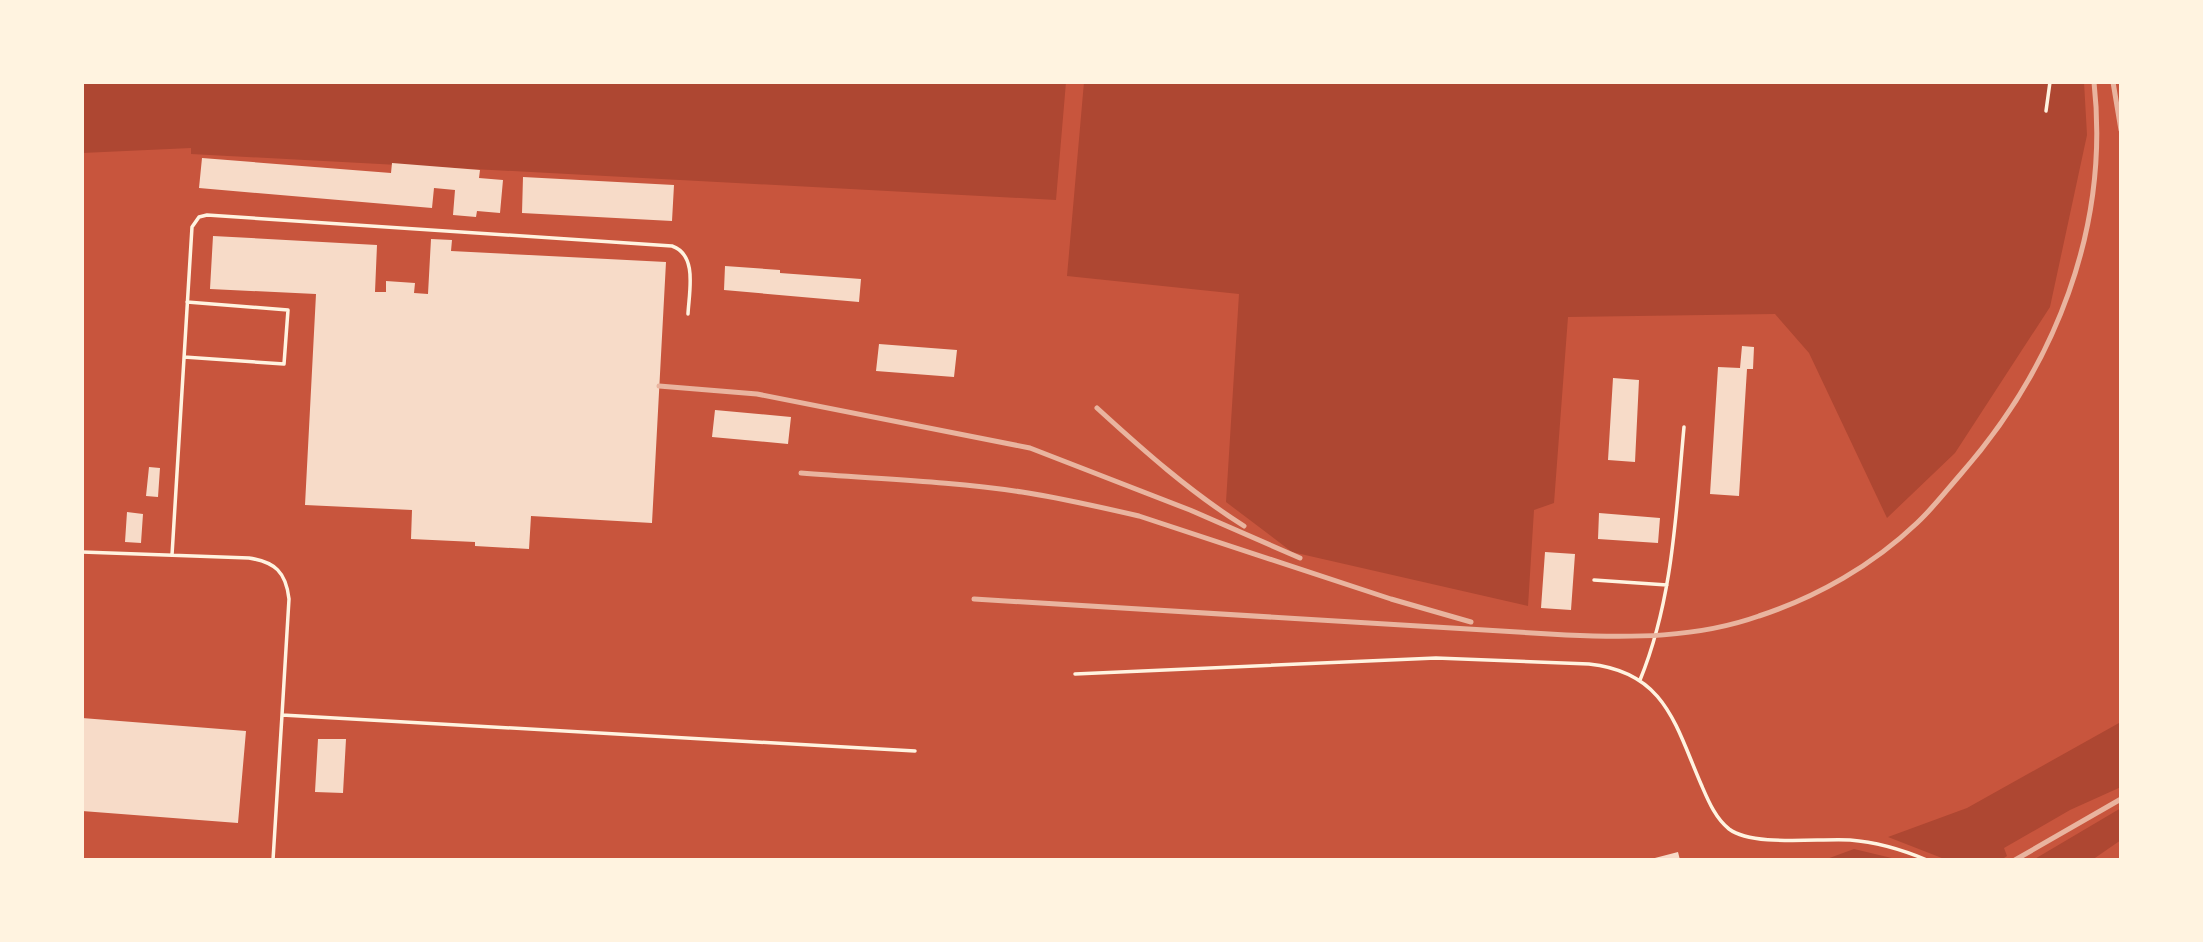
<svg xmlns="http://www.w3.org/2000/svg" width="2203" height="942" viewBox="0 0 2203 942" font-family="Bitter,serif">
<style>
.green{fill:#ae4732}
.building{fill:#f7dbc8}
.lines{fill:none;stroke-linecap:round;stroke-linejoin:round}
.path{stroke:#fff3e0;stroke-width:3.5}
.service{stroke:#fff3e0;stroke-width:3.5}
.rail{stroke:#e9b49f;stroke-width:5}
</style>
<rect width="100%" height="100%" fill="#c8553d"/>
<path class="green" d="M82 82H1066L1056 200 191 154V148L82 153Z
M1084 82H2084L2087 135 2050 307 1955 453 1887 518 1809 353 1775 314 1568 317 1554 503 1534 510 1528 606 1292 552 1226 502 1239 294 1067 276Z
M2119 723H2121V787L2070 810 2004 848 2007 856 2001 860H1947L1888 837 1967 808Z
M2121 808V840L2092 860H2033Z
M1854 849 1900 860H1824Z"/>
<path class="building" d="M202 158 391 173 392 163 480 170 479 178 503 180 500 213 477 211 476 217 453 215 455 190 434 188 432 208 199 188Z
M523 177 674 185 672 221 522 213Z
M213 236 377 245 375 292H386V281L415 283 414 293 428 294 431 239 452 240 451 251 666 262 652 523 531 516 529 549 475 546V542L411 539 412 510 305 505 316 294 210 289Z
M725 266 780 270V273L861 279 859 302 724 290Z
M879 344 957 350 954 377 876 371Z
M1742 346 1754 347 1753 369H1747L1739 496 1710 494 1718 367 1740 368Z
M1613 378 1639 380 1635 462 1608 460Z
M715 410 791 417 788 444 712 437Z
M149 467 160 468 158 497 146 496Z
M127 512 143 514 141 543 125 542Z
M1599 513 1660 518 1658 543 1598 539Z
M1545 552 1575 554 1571 610 1541 608Z
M82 718 246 731 238 823 82 811Z
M318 739H346L343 793 315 792Z
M1678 852 1680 860H1651V859Z"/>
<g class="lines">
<path class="path" d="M2046 111 2050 82"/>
<path class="service" d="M184 357 284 364 288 310 187 302
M82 552 249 558C275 562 286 572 289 599L282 715 915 751
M172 555 192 227 199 217 207 215 672 246C698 255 689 292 688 314
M1594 580 1667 585
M1075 674 1436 658 1589 664C1665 672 1675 724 1701 784 1708 800 1715 818 1729 829 1753 847 1819 838 1850 840 1877 842 1903 850 1927 860
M1640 680C1673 600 1676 512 1684 427
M273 860 282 715"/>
<path class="rail" d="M2113 82 2121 130
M659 386 757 394 1030 448 1190 510 1300 558
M1097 408C1143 450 1190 492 1244 526
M801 473C875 479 949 481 1022 492 1061 498 1100 507 1139 516L1391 599 1471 622
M974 599 1566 635C1631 638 1697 638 1759 616 1817 597 1873 565 1917 523 1933 508 1946 491 1960 475 2055 367 2110 228 2094 82
M2015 860 2121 799"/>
</g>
<rect width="2203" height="942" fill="none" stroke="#fff3e0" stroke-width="168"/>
</svg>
